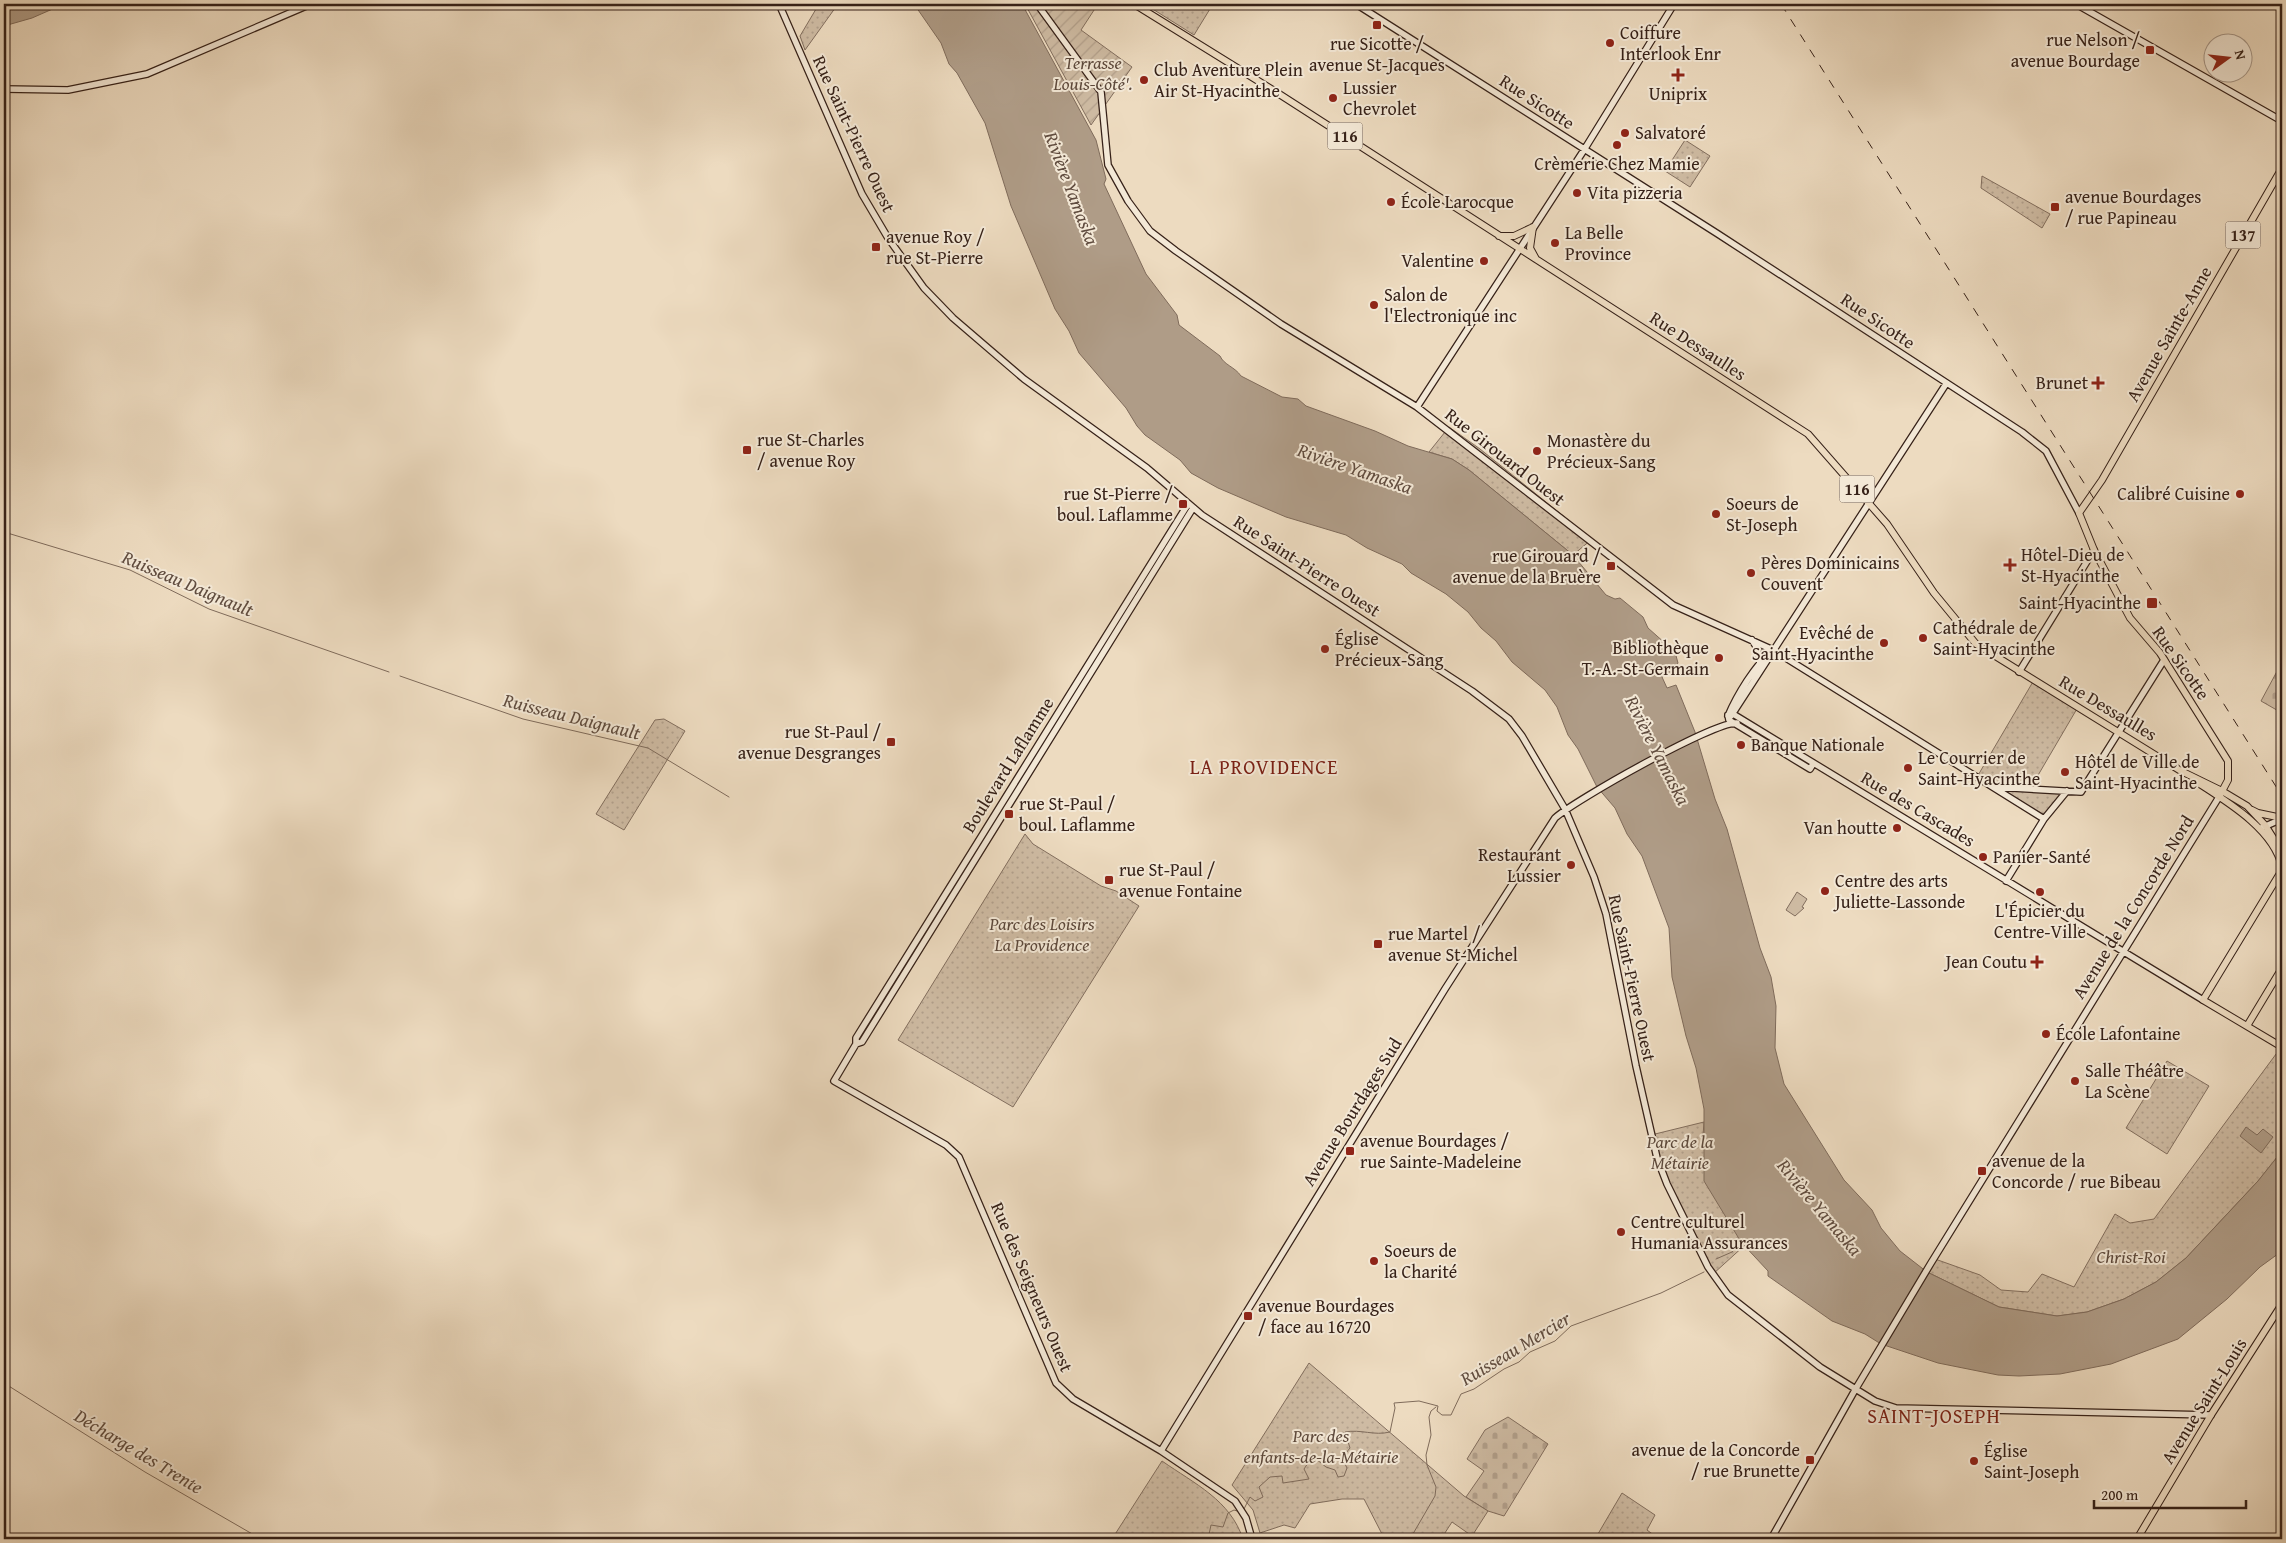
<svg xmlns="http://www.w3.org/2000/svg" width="2286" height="1543" viewBox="0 0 2286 1543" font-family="'Gentium Book Plus',serif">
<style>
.grass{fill:#cebba3;stroke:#826e5e}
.cemetery{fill:url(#cemetery-stones);stroke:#826e5e}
.park{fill:url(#park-dots);stroke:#826e5e}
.garden{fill:url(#garden-furrows);stroke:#826e5e}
.water{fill:#af9c87;stroke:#7f6b5b}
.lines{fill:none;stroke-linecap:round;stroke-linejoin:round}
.stream{stroke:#7f6b5b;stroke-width:1}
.secondary-casing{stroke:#362118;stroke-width:8}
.primary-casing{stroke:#362118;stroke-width:8}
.secondary{stroke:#f3e8d6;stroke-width:5.5}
.primary{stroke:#eddbc0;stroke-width:6}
.rail{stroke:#362118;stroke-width:1;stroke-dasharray:9 9;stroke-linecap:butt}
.poi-dot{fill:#8f2418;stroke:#f3e8d6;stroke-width:2}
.labels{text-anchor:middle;stroke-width:4;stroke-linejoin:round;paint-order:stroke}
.shield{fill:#f3e8d6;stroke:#6f5d51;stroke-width:1}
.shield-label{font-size:16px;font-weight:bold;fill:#362118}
.poi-label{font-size:18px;fill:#362118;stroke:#f3e8d6;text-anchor:start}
.park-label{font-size:18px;font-style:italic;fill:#5c483b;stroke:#f3e8d6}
.street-label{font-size:18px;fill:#362118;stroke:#f3e8d6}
.water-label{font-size:19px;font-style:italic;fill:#604c3f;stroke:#f3e8d6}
.quarter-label{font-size:20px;letter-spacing:1px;fill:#7a1f14;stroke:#f3e8d6}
</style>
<defs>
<pattern id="cemetery-stones" width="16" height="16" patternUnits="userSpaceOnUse" patternTransform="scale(1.25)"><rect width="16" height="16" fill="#cebba3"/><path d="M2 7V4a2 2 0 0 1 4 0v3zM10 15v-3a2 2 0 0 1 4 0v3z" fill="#b2a08c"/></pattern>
<pattern id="park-dots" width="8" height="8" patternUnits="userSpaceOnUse" patternTransform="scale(1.25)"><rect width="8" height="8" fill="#cebba3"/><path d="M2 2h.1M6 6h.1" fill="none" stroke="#b2a08c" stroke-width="1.8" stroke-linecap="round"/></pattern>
<pattern id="garden-furrows" width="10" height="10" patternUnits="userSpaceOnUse" patternTransform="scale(1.25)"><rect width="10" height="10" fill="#cebba3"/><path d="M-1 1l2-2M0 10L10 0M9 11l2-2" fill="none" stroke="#b2a08c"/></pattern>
</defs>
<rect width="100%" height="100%" fill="#eddbc0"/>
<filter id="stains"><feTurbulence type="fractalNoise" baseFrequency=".004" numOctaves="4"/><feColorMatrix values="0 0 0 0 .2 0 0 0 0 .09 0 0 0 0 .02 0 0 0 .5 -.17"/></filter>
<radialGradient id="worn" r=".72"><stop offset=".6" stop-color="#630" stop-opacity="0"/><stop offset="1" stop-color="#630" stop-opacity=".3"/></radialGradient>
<path class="grass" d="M1797 892 1807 899 1802 907 1804 908 1795 916 1786 910Z"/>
<path class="cemetery" d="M2282 662V713L2261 701Z
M1508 1417 1548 1444 1504 1516 1488 1511 1466 1497 1484 1471 1467 1459 1485 1430Z"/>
<path class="park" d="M819 4H838L805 50 800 36Z
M1154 4H1213L1194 35 1151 8Z
M1685 140 1710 156 1690 187 1665 171Z
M1982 176 2050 214 2042 228 1981 188Z
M1449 427 1480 449 1592 539 1573 555 1469 470 1452 459 1429 452Z
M2034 680 2078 707 2030 789 1993 787 1977 777Z
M664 719 685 731 624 830 596 814 655 720Z
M2002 790 2063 793 2044 815Z
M1025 834 1033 844 1101 886 1116 891 1139 906 1013 1107 898 1040Z
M2282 1046V1151L2258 1181 2186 1258 2156 1282 2124 1299 2087 1312 2057 1316 1999 1307 1927 1272 1935 1259 1980 1275 2001 1290 2028 1292 2042 1274 2074 1287 2115 1214 2130 1223 2154 1219Z
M2167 1061 2209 1086 2167 1154 2126 1128Z
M1704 1122 1703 1136 1745 1245 1713 1274 1679 1209 1651 1135Z
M1309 1363 1464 1496 1488 1511 1472 1536 1452 1522 1441 1539H1381L1382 1534 1364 1499H1342L1310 1504 1295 1528 1284 1525 1260 1533 1253 1510 1232 1485Z
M1162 1461C1195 1484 1230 1500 1243 1539H1112Z
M1622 1493 1655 1515 1647 1530 1659 1539H1595Z"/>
<path class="garden" d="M1025 4H1098L1081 30 1132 67 1091 125Z"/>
<path class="water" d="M4 4H64L32 18 4 26Z
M914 4H1022L1096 140 1106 179 1104 184 1146 274 1177 315 1179 325 1220 356C1224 365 1235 367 1241 376L1282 397 1298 399 1306 406 1375 431 1408 446 1452 459 1469 470 1573 555 1606 595 1615 599 1620 598 1643 617 1648 628 1675 652 1678 663 1671 673 1662 677 1667 688 1676 685 1695 732 1715 799 1727 829 1760 948 1771 977 1776 1006 1775 1048 1784 1084 1844 1180 1872 1210 1881 1228 1900 1251 1927 1272 1999 1307 2057 1316 2087 1312 2124 1299 2156 1282 2186 1258 2258 1181 2282 1151V1251L2260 1267 2227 1299 2178 1339 2111 1364 2060 1374 2019 1376 1998 1375 1938 1363 1881 1344 1865 1334 1832 1321 1768 1276V1271L1741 1242 1704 1181V1109L1696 1068 1686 1036 1672 977 1669 928 1642 856 1627 834 1615 808 1597 787 1578 749 1568 735 1557 707 1545 690 1512 662 1496 641 1481 628 1468 612 1446 594 1411 573 1402 564 1367 548 1346 535 1286 517 1218 488 1191 473 1180 460 1145 435 1137 426 1126 408 1079 353 1069 331 1055 309 1011 206 985 123 957 73 949 64 941 43Z
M2246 1127 2257 1135 2263 1129 2273 1137 2261 1153 2240 1136Z"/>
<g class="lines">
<path class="stream" d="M4 532 130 570 209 609 389 672
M400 676 523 719 648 748 729 797
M1716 1259 1732 1252 1741 1242
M4 1383 145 1472 261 1539
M1244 1509 1250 1497 1255 1501 1263 1497 1259 1487 1270 1477 1282 1476 1283 1483 1309 1479 1304 1469 1310 1460 1316 1459 1326 1467 1335 1470 1338 1477 1344 1476 1347 1468C1342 1459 1344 1455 1350 1448L1345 1432C1361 1429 1374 1436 1390 1432L1395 1408 1394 1403 1419 1401 1438 1406 1437 1411 1442 1415H1451L1461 1394 1474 1389 1504 1369 1519 1362 1530 1352 1555 1341 1571 1326 1661 1293 1704 1272
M1208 1539 1211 1525 1223 1527 1228 1513 1234 1510 1240 1512
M1410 1539 1435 1496 1436 1487 1427 1465 1426 1455 1431 1435 1429 1417 1431 1411 1436 1407"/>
<defs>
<path id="secondary" d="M779 4 862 194 888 238 924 288 953 318 1024 379 1147 468 1202 515 1472 691 1509 719 1522 736 1565 809 1594 877 1606 914 1636 1066 1657 1158 1667 1184 1708 1267 1728 1295 1820 1367 1875 1401 1896 1408 2211 1415
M1037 4 1101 92 1108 165 1128 201 1150 231 1176 251 1281 324 1417 407 1673 605 1773 650 2044 819
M1356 4 1718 234 2022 432 2046 451 2079 513
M2076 4 2282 121
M4 89 68 90 147 74 311 4
M1417 407 1584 150 1674 4
M1188 504 856 1038V1044L834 1081 946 1145 959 1157 1056 1383 1073 1399 1161 1451 1235 1501 1246 1518 1252 1539
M1752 640 1757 648 1760 664
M2019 672 2094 550
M1728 716C1737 695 1755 665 1772 651
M1731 716 1946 384
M1813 764 1810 769 1729 720 1728 715 1733 714 2203 1000
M1995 787 2081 792 2164 660
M2261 828 2282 819
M2006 881 2044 819 2067 791
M856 1044 862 1042 1193 508
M1161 1451 1445 989 1555 818C1575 800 1715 721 1737 723
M1771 1539 1855 1390 1931 1263 2219 797"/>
<path id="primary" d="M1134 4 1276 92 1808 434 1887 524 1934 593 1976 644 2181 771 2222 791 2247 806 2265 825 2282 852
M1533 227 1530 248 1536 259
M1499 236H1514L1533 227
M2195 781C2226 801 2274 829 2282 867
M2219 797 2228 780V761L2160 653 2130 618 2094 550 2079 513 2102 480 2282 168
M2252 810 2258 813 2282 818
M2282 870 2203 1000 2282 1047
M2247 1026 2282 968
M2137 1539 2211 1415 2282 1304"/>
</defs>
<use href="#secondary" class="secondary-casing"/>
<use href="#primary" class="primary-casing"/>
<use href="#secondary" class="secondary"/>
<use href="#primary" class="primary"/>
<path class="rail" d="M1781 4 2282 796"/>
</g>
<g class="poi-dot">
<rect x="1372" y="20" width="10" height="10" rx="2.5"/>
<circle cx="1610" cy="43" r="5"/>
<rect x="2145" y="45" width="10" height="10" rx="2.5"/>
<path d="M1675.5 67.5h5v5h5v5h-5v5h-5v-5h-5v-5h5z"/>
<circle cx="1144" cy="80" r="5"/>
<circle cx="1333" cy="98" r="5"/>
<circle cx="1625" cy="133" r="5"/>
<circle cx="1617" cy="145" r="5"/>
<circle cx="1577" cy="193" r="5"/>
<circle cx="1391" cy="202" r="5"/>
<rect x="2050" y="202" width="10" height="10" rx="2.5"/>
<circle cx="1555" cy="243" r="5"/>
<rect x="871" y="242" width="10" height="10" rx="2.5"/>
<circle cx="1484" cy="261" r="5"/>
<circle cx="1374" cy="305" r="5"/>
<path d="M2095.5 375.5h5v5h5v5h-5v5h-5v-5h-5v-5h5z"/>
<rect x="742" y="445" width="10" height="10" rx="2.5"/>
<circle cx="1537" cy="451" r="5"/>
<circle cx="2240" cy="494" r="5"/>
<rect x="1178" y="499" width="10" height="10" rx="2.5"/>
<circle cx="1716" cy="514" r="5"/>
<path d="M2007.5 557.5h5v5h5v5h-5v5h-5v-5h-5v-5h5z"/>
<rect x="1606" y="561" width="10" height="10" rx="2.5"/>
<circle cx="1751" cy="573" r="5"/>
<rect x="2146" y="597" width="12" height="12" rx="2.5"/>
<circle cx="1923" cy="638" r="5"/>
<circle cx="1884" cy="643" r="5"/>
<circle cx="1325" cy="649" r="5"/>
<circle cx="1719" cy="658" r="5"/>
<rect x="886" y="737" width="10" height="10" rx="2.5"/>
<circle cx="1741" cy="745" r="5"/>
<circle cx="1908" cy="768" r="5"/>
<circle cx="2065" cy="772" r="5"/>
<rect x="1004" y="809" width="10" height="10" rx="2.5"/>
<circle cx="1897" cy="828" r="5"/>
<circle cx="1983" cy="857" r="5"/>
<circle cx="1571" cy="865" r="5"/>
<rect x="1104" y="875" width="10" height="10" rx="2.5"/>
<circle cx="1825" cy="891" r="5"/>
<circle cx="2040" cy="892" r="5"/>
<rect x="1373" y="939" width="10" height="10" rx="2.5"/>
<path d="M2034.5 954.5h5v5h5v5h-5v5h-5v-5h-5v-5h5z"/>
<circle cx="2046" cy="1034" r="5"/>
<circle cx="2075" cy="1081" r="5"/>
<rect x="1345" y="1146" width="10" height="10" rx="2.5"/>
<rect x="1977" y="1166" width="10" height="10" rx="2.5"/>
<circle cx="1621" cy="1232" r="5"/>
<circle cx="1374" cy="1261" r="5"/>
<rect x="1243" y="1311" width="10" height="10" rx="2.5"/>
<rect x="1805" y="1455" width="10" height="10" rx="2.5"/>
<circle cx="1974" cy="1461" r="5"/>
</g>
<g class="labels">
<g class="shield">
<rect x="1327.5" y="122.5" width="35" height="27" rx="4"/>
<rect x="2225.5" y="221.5" width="35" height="27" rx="4"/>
<rect x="1839.5" y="475.5" width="35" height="27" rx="4"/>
</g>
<g class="shield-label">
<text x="1345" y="142">116</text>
<text x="2243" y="241">137</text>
<text x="1857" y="495">116</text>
</g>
<g class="poi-label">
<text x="1620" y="39">Coiffure<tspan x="1620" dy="21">Interlook Enr</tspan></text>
<text x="2140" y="46" text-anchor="end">rue Nelson /<tspan x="2140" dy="21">avenue Bourdage</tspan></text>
<text x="1377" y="50" text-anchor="middle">rue Sicotte /<tspan x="1377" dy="21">avenue St-Jacques</tspan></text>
<text x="1154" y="76">Club Aventure Plein<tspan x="1154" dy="21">Air St-Hyacinthe</tspan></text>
<text x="1343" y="94">Lussier<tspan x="1343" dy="21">Chevrolet</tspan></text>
<text x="1678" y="100" text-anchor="middle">Uniprix</text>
<text x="1635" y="139">Salvatoré</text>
<text x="1617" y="170" text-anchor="middle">Crèmerie Chez Mamie</text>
<text x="1587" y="199">Vita pizzeria</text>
<text x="2065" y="203">avenue Bourdages<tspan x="2065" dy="21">/ rue Papineau</tspan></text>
<text x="1401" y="208">École Larocque</text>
<text x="1565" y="239">La Belle<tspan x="1565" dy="21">Province</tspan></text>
<text x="886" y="243">avenue Roy /<tspan x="886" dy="21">rue St-Pierre</tspan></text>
<text x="1474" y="267" text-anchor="end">Valentine</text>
<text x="1384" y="301">Salon de<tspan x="1384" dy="21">l'Electronique inc</tspan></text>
<text x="2088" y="389" text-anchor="end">Brunet</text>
<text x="757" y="446">rue St-Charles<tspan x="757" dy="21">/ avenue Roy</tspan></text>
<text x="1547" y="447">Monastère du<tspan x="1547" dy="21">Précieux-Sang</tspan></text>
<text x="1173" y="500" text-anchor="end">rue St-Pierre /<tspan x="1173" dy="21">boul. Laflamme</tspan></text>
<text x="2230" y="500" text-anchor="end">Calibré Cuisine</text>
<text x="1726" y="510">Soeurs de<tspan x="1726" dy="21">St-Joseph</tspan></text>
<text x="2021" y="561">Hôtel-Dieu de<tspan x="2021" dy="21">St-Hyacinthe</tspan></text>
<text x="1601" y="562" text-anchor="end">rue Girouard /<tspan x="1601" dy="21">avenue de la Bruère</tspan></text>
<text x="1761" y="569">Pères Dominicains<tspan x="1761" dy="21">Couvent</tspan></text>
<text x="2141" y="609" text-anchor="end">Saint-Hyacinthe</text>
<text x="1933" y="634">Cathédrale de<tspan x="1933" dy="21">Saint-Hyacinthe</tspan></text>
<text x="1874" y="639" text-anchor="end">Evêché de<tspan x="1874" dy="21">Saint-Hyacinthe</tspan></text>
<text x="1335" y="645">Église<tspan x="1335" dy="21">Précieux-Sang</tspan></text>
<text x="1709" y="654" text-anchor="end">Bibliothèque<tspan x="1709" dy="21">T.-A.-St-Germain</tspan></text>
<text x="881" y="738" text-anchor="end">rue St-Paul /<tspan x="881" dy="21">avenue Desgranges</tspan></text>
<text x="1751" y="751">Banque Nationale</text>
<text x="1918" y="764">Le Courrier de<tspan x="1918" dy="21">Saint-Hyacinthe</tspan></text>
<text x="2075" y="768">Hôtel de Ville de<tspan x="2075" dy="21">Saint-Hyacinthe</tspan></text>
<text x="1019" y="810">rue St-Paul /<tspan x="1019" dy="21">boul. Laflamme</tspan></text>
<text x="1887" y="834" text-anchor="end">Van houtte</text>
<text x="1561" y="861" text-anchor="end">Restaurant<tspan x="1561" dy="21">Lussier</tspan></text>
<text x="1993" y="863">Panier-Santé</text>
<text x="1119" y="876">rue St-Paul /<tspan x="1119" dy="21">avenue Fontaine</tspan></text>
<text x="1835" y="887">Centre des arts<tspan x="1835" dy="21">Juliette-Lassonde</tspan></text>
<text x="2040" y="917" text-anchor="middle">L'Épicier du<tspan x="2040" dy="21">Centre-Ville</tspan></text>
<text x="1388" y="940">rue Martel /<tspan x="1388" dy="21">avenue St-Michel</tspan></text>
<text x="2027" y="968" text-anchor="end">Jean Coutu</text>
<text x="2056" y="1040">École Lafontaine</text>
<text x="2085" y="1077">Salle Théâtre<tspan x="2085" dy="21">La Scène</tspan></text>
<text x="1360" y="1147">avenue Bourdages /<tspan x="1360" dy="21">rue Sainte-Madeleine</tspan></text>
<text x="1992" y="1167">avenue de la<tspan x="1992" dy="21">Concorde / rue Bibeau</tspan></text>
<text x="1631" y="1228">Centre culturel<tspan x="1631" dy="21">Humania Assurances</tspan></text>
<text x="1384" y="1257">Soeurs de<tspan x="1384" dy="21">la Charité</tspan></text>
<text x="1258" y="1312">avenue Bourdages<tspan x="1258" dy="21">/ face au 16720</tspan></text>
<text x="1800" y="1456" text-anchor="end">avenue de la Concorde<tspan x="1800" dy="21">/ rue Brunette</tspan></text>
<text x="1984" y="1457">Église<tspan x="1984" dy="21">Saint-Joseph</tspan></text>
</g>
<g class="park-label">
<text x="1093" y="69">Terrasse<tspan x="1093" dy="21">Louis-Côté'.</tspan></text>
<text x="1042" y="930">Parc des Loisirs<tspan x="1042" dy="21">La Providence</tspan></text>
<text x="1680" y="1148">Parc de la<tspan x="1680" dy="21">Métairie</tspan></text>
<text x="2131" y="1263">Christ-Roi</text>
<text x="1321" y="1442">Parc des<tspan x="1321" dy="21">enfants-de-la-Métairie</tspan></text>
</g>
<g class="street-label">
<text transform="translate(1537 102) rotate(33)" y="6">Rue Sicotte</text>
<text transform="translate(854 134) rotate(65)" y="6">Rue Saint-Pierre Ouest</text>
<text transform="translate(1878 321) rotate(34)" y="6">Rue Sicotte</text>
<text transform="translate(2169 334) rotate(-60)" y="6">Avenue Sainte-Anne</text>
<text transform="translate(1698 346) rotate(33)" y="6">Rue Dessaulles</text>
<text transform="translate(1505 457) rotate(38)" y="6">Rue Girouard Ouest</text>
<text transform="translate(1307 566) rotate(33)" y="6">Rue Saint-Pierre Ouest</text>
<text transform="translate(2181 663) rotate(55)" y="6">Rue Sicotte</text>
<text transform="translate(2108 708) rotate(31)" y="6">Rue Dessaulles</text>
<text transform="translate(1008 765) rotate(-58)" y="6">Boulevard Laflamme</text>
<text transform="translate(1918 809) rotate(31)" y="6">Rue des Cascades</text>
<text transform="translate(2133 907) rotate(-58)" y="6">Avenue de la Concorde Nord</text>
<text transform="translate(1632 978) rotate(78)" y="6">Rue Saint-Pierre Ouest</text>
<text transform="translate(1352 1112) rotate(-58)" y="6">Avenue Bourdages Sud</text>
<text transform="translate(1032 1287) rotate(67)" y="6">Rue des Seigneurs Ouest</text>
<text transform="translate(2204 1401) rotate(-58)" y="6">Avenue Saint-Louis</text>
</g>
<g class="water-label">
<text transform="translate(1072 188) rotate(69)" y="7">Rivière Yamaska</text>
<text transform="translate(1355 468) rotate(19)" y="7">Rivière Yamaska</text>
<text transform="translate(188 583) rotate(23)" y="7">Ruisseau Daignault</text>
<text transform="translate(572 716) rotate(14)" y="7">Ruisseau Daignault</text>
<text transform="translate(1658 750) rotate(63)" y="7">Rivière Yamaska</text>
<text transform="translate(1820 1207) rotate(50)" y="7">Rivière Yamaska</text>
<text transform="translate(1515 1348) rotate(-31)" y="7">Ruisseau Mercier</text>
<text transform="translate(139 1451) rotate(31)" y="7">Décharge des Trente</text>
</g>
<g class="quarter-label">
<text x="1264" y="774">LA PROVIDENCE</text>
<text x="1934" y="1423">SAINT-JOSEPH</text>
</g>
</g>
<rect width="2286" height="1543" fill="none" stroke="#eddbc0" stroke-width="20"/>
<rect x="5" y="5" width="2276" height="1533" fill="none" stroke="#362118" stroke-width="2.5"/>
<rect x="10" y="10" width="2266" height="1523" fill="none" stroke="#362118"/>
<g transform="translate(2228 58) rotate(75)"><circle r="24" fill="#f3e8d6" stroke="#a7988a"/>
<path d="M0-4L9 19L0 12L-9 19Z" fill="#8f2418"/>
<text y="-8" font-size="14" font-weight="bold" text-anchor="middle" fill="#362118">N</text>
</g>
<path d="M2094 1500v8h152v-8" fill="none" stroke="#362118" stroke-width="2.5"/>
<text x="2101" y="1500" font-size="15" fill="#362118" stroke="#f3e8d6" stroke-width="4" paint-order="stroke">200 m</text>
<rect width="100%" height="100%" filter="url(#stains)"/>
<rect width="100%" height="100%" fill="url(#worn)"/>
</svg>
